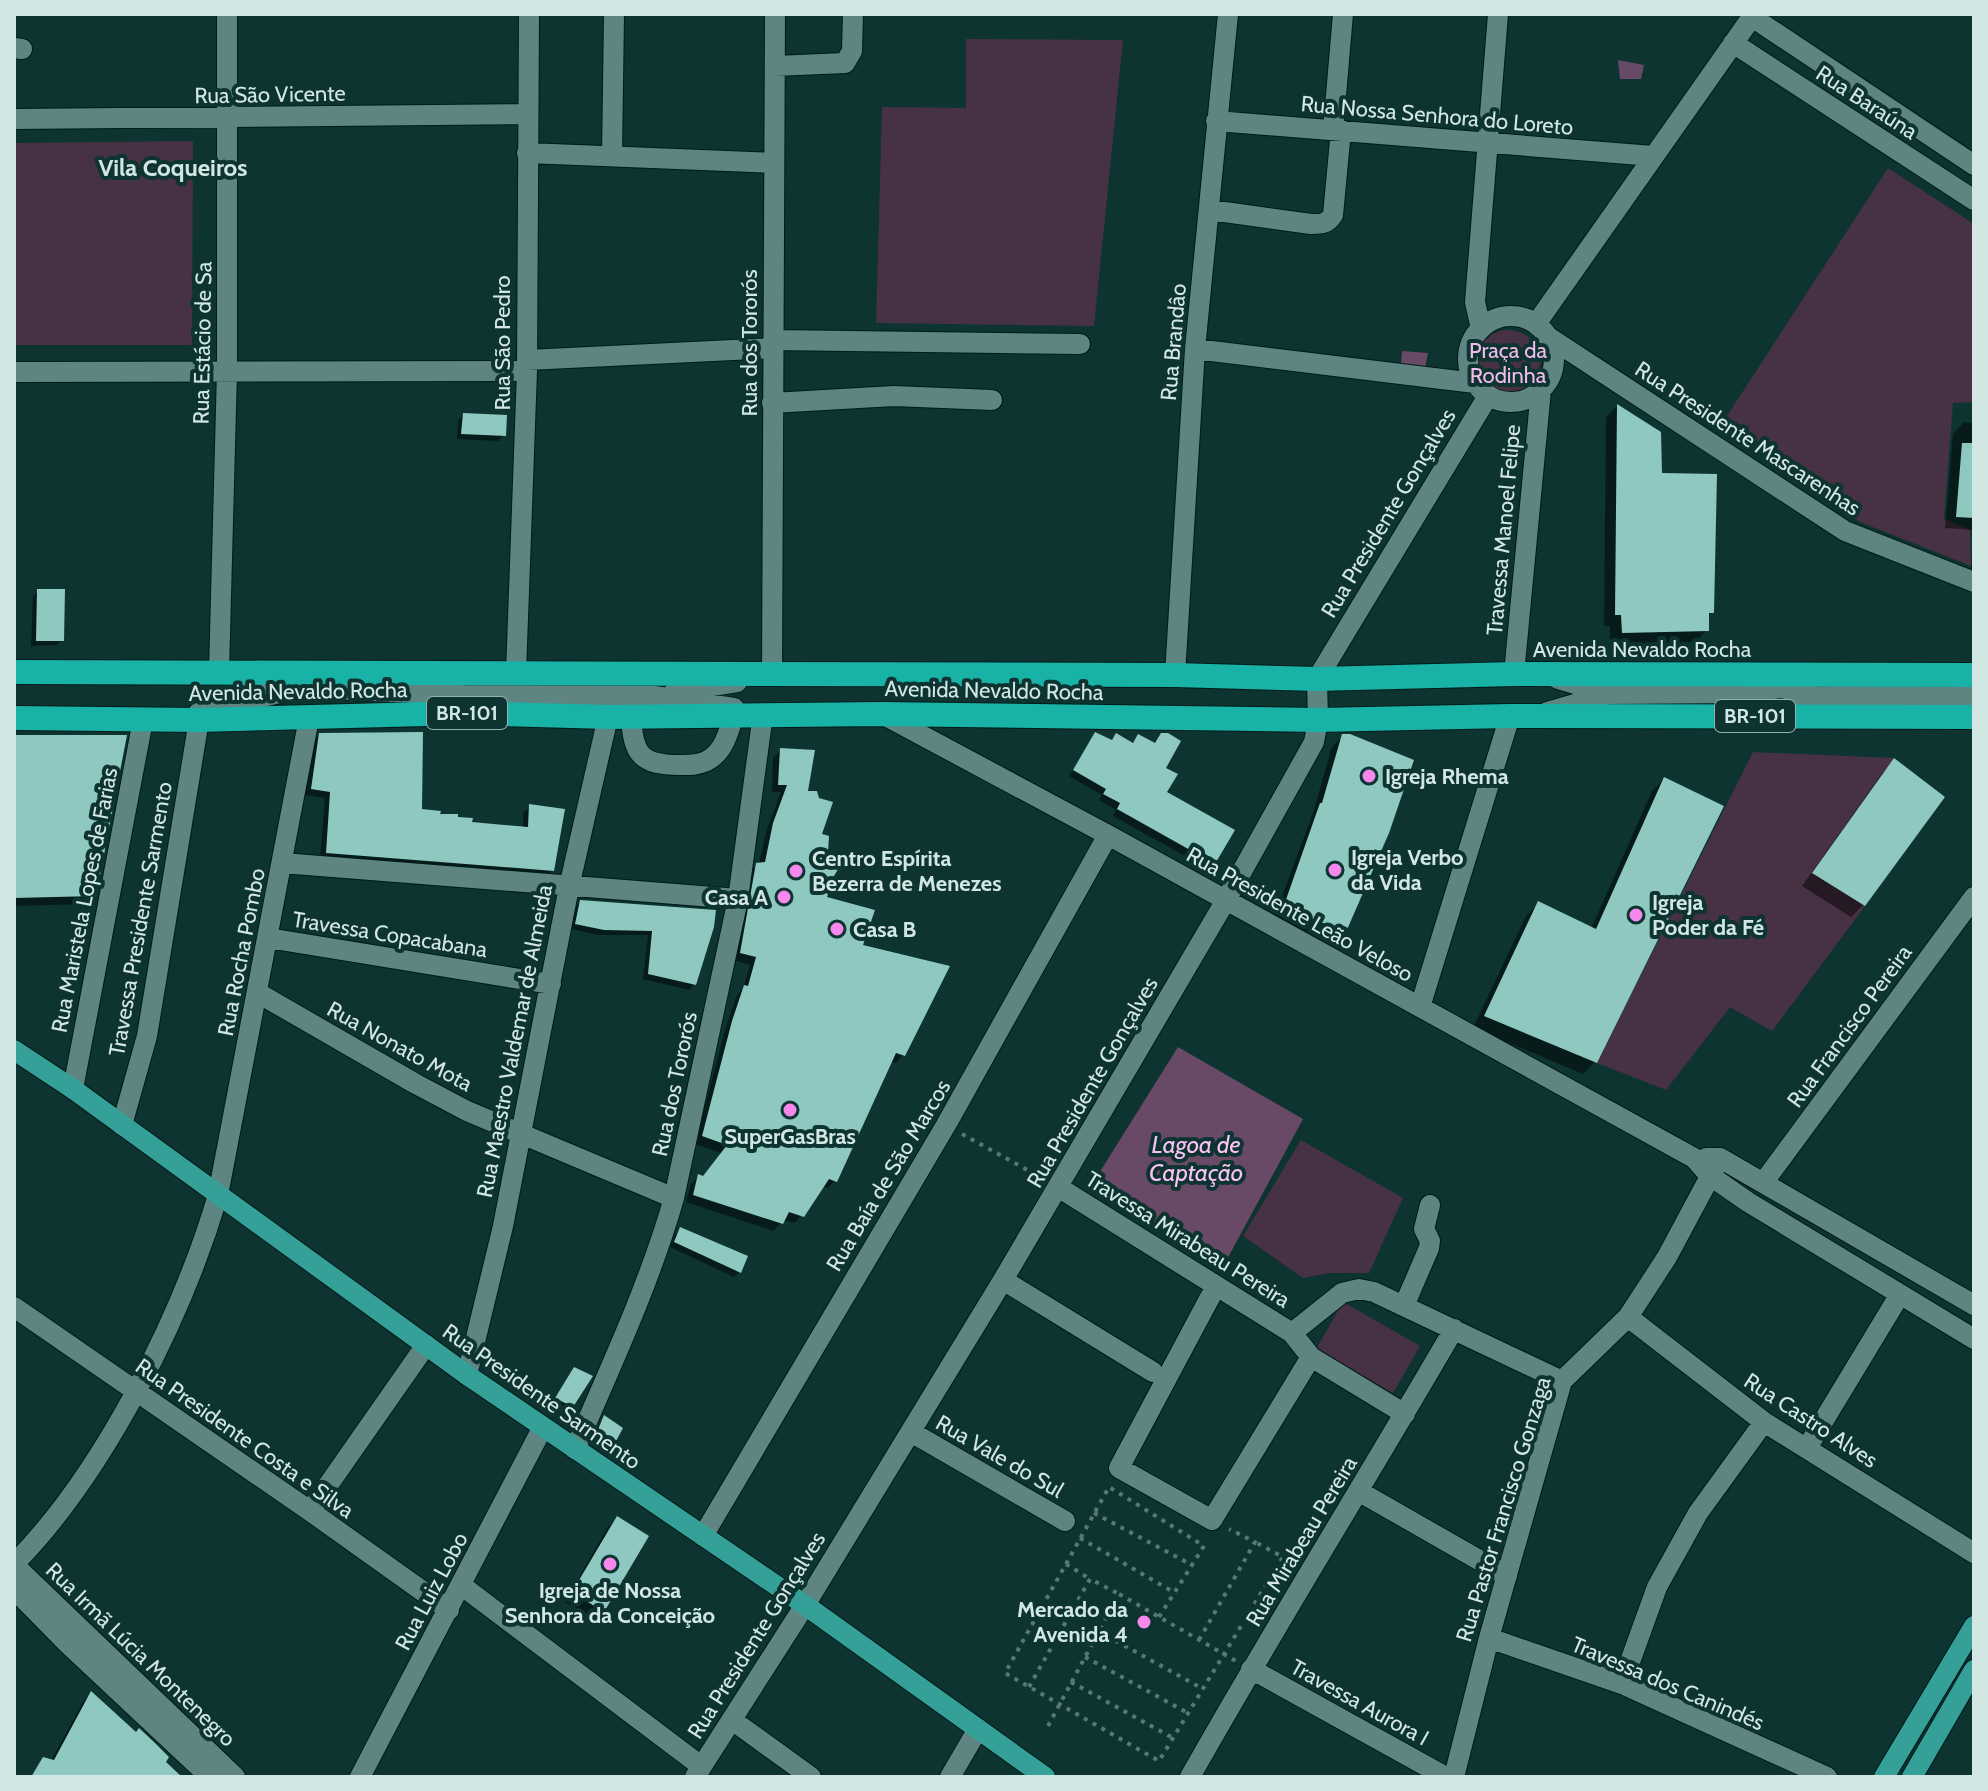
<svg xmlns="http://www.w3.org/2000/svg" width="1988" height="1791" viewBox="0 0 1988 1791" font-family="Cabin,sans-serif">
<style>
.green{fill:#473145}
.water{fill:#694a66}
.shadow{fill:#0007}
.building{fill:#8ec8c1}
.lines{fill:none;stroke-linecap:round;stroke-linejoin:round}
.minor-casing{stroke:#001b18;stroke-width:22}
.major-casing{stroke:#001b18;stroke-width:22}
.highway-casing{stroke:#001b18;stroke-width:26}
.path{stroke:#597875;stroke-width:4;stroke-dasharray:4 6;stroke-linecap:butt}
.minor{stroke:#5e8581;stroke-width:20}
.major{stroke:#35a098;stroke-width:20}
.highway{stroke:#19b2a7;stroke-width:24}
.poi-dot{fill:#f688ed;stroke:#0d3431;stroke-width:3}
.labels{text-anchor:middle;stroke-width:8;stroke-linejoin:round;paint-order:stroke}
.shield{fill:#0d3431;stroke:#97b1ae;stroke-width:2}
.shield-label{font-size:20px;font-weight:bold;fill:#d2e6e3}
.street-label{font-size:22px;fill:#d2e6e3;stroke:#0d3431}
.park-label{font-size:22px;fill:#f3bbec;stroke:#0d3431}
.poi-label{font-size:22px;font-weight:bold;fill:#d2e6e3;stroke:#0d3431;text-anchor:start}
.neighbourhood-label{font-size:24px;font-weight:bold;fill:#d2e6e3;stroke:#0d3431}
.water-label{font-size:24px;font-style:italic;fill:#fbc2f4;stroke:#0d3431}
</style>
<rect width="100%" height="100%" fill="#0d3431"/>
<path class="green" d="M966 39 1123 40 1094 326 876 323 882 107 966 108Z
M193 141 192 345H14V143Z
M1888 168 1974 224V402L1953 403 1944 519 1970 530 1971 566 1860 522 1721 425Z
M1476 362a32 32 0 1 1 64 0a32 32 0 1 1-64 0Z
M1753 752 1894 758 1812 873 1865 906 1772 1031 1730 1007 1666 1090 1597 1063Z
M1301 1140 1403 1198 1369 1273H1329L1303 1278 1243 1236Z
M1343 1302 1420 1346 1393 1393 1316 1349Z"/>
<path class="water" d="M1618 60 1644 65 1641 79H1620Z
M1402 351 1428 353 1425 368 1401 364Z
M1178 1047 1303 1119 1225 1263 1091 1186Z"/>
<path class="shadow" d="M1617 406 1660 475 1712 612 1707 618V630L1695 642 1610 644V626H1604L1606 417Z
M463 415 504 435 498 441 457 439 458 421Z
M1964 422 1974 423V530L1945 528 1953 434Z
M1974 533V587L1970 584Z
M38 591 62 640 56 645 31 646 33 596Z
M1095 734 1110 742 1116 736 1131 744 1138 736 1153 745 1162 735 1164 793 1214 863 1208 869 1113 816 1116 810 1099 800 1102 795 1069 776Z
M320 735 419 810 470 823 523 829V813L530 807 552 870 546 877 320 859 325 798 305 795 313 741Z
M1343 736 1345 931 1334 942 1274 918 1313 813 1332 747Z
M14 737 95 895 85 904 14 906Z
M781 750 806 793 819 836 824 899 860 946 903 1055 896 1063 890 1061 835 1180 828 1188 822 1186 795 1223 783 1220 774 1231 686 1202 691 1184 698 1177 702 1178 721 1153 695 1144 725 1030 737 995 743 988 750 965 733 960 749 872 759 864 766 832 781 792H772L773 758Z
M1895 760 1942 797 1863 905 1851 917 1802 886 1883 772Z
M1664 779 1595 1062 1583 1074 1473 1028 1526 916 1538 904 1591 929 1652 791Z
M581 902 714 912 694 984 689 990 643 979 648 935H598L571 929 575 907Z
M680 1229 739 1272 734 1277 670 1247 675 1235Z
M574 1369 572 1406 566 1411 551 1403Z
M604 1417 612 1444 607 1449 592 1438Z
M617 1518 602 1611 594 1619 565 1602 608 1527Z
M91 1693 164 1762 180 1777H30L44 1759 51 1761 83 1702Z"/>
<path class="building" d="M1617 404 1661 432 1662 473 1717 474 1714 613H1709V631L1622 633 1621 615H1615Z
M463 413 507 415 506 436 461 434Z
M1962 443H1974V518L1956 517Z
M37 589H65L64 641H36Z
M423 732 422 809 441 811 440 814H458V817L473 818 472 822 528 827 529 804 565 809 554 871 326 853 330 792 311 789 319 733Z
M1095 732 1112 740 1116 733 1133 743 1138 734 1155 743 1161 733H1168L1181 741 1166 768 1178 774 1167 792 1235 830 1215 864 1117 809 1120 803 1103 794 1106 789 1073 770Z
M1342 734H1350L1414 760 1389 833 1346 932 1283 908 1320 803H1322Z
M14 735H127L96 896 14 898Z
M780 748 815 750 808 791H817L819 798 833 802 822 834 829 836 828 852 840 854V866L834 876 827 897 875 910 863 945 950 966 905 1056 896 1053 837 1182 829 1179 804 1217 789 1212 783 1224 693 1195 698 1174 703 1176 727 1145 702 1136 732 1021 744 985 748 986 756 957 740 953 756 863 765 862 773 823 787 785H778Z
M1894 758 1945 797 1865 906 1812 873Z
M1664 777 1724 806 1597 1063 1484 1016 1538 901 1596 929Z
M580 900 716 910 714 927 696 985 648 974 652 931 604 930 575 924Z
M680 1227 748 1256 741 1273 674 1242Z
M574 1367 593 1376 573 1407 555 1398Z
M604 1415 623 1428 614 1445 597 1432Z
M617 1516 649 1536 604 1612 572 1592Z
M91 1691 136 1732 139 1728 155 1743 169 1757 166 1762 182 1777H31L43 1757 54 1760Z"/>
<g class="lines">
<defs>
<path id="minor" d="M1752 17 1974 165
M1733 43 1974 200
M14 48 22 49
M775 66 845 63 852 51 853 14
M14 119 527 114
M1216 121 1653 156
M1333 130 1343 14
M527 153 774 163
M612 156 614 14
M1210 210 1311 224C1322 224 1327 224 1333 215L1341 130
M1468 359a43 43 0 1 1 86 0a43 43 0 1 1-86 0Z
M1536 324 1754 14
M1481 329 1475 302 1498 14
M1547 336 1845 531 1974 582
M773 340 1080 344
M1195 349 1475 383
M527 360 772 348
M14 372 527 371
M772 403 894 396 992 400
M219 672 227 371V14
M516 673 527 371 529 14
M772 673 775 14
M1514 674 1541 390
M1175 675 1195 349 1228 14
M1558 679 1609 694 1745 693 1782 688 1814 696
M248 682 299 688 463 695 654 696 734 708
M674 692 737 682
M1802 699 1814 696 1974 697
M1547 712 1609 694
M198 713 287 691
M882 714 1108 835 1694 1158 1709 1175 1748 1202 1974 1339
M631 716C633 755 641 765 680 765 691 765 701 765 710 759 725 749 729 730 734 715
M282 863 738 899
M268 938 551 984
M258 993 416 1084 467 1111 674 1198
M1420 1007 1510 716
M73 1089 143 720
M122 1125 147 1036 199 720
M1706 1158H1720L1974 1305
M1763 1183 1974 897
M1058 1187 1292 1333 1311 1357 1405 1414
M1003 1280 1153 1372
M1216 1286 1119 1468 1212 1520 1311 1357
M1404 1306 1429 1248 1430 1241 1424 1229 1430 1205
M14 1307 310 1511 449 1610
M1628 1317 1764 1422 1974 1553
M1292 1333 1342 1293 1359 1289 1374 1292 1562 1381
M467 1375 503 1226 569 887 608 717
M911 1432 1065 1521
M1807 1448 1899 1296
M575 1449C611 1366 649 1285 674 1198L738 899 763 714
M1360 1492 1507 1576
M310 1511 426 1345
M703 1536 946 1125 1108 835
M14 1564C104 1473 182 1317 218 1195L309 718
M14 1565 235 1777
M461 1585 701 1766
M14 1589 68 1644 210 1777
M1489 1638 1622 1684 1827 1777
M1251 1669 1446 1777
M1622 1684 1657 1587 1698 1513 1764 1422
M732 1720 811 1777
M360 1777 543 1427
M695 1777 805 1605 1003 1280 1226 900 1314 742 1318 720 1317 679 1488 396
M950 1777 978 1729
M1190 1777C1275 1626 1367 1479 1454 1329
M1454 1777 1489 1638 1562 1381 1628 1317 1667 1257 1720 1158"/>
<path id="major" d="M14 1050 73 1089 467 1375 805 1605 1045 1777
M1884 1777 1974 1626
M1912 1777 1974 1670"/>
<path id="highway" d="M14 672 1175 675 1317 679 1514 674 1974 675
M14 718 199 720 464 713 608 717 882 714 1318 720 1510 716 1974 717"/>
</defs>
<use href="#minor" class="minor-casing"/>
<use href="#major" class="major-casing"/>
<use href="#highway" class="highway-casing"/>
<path class="path" d="M962 1134 1042 1178
M1094 1513 1192 1565
M1080 1538 1175 1593
M1066 1564 1090 1579
M1159 1617 1204 1546 1109 1487 1005 1673 1159 1761 1283 1557 1255 1542
M1098 1631 1203 1689
M1199 1640 1255 1542 1229 1529
M1085 1657 1188 1713
M1071 1682 1173 1738
M1029 1687 1090 1579 1119 1594
M1048 1726 1119 1594 1236 1661"/>
<use href="#minor" class="minor"/>
<use href="#major" class="major"/>
<use href="#highway" class="highway"/>
</g>
<g class="poi-dot">
<circle cx="1369" cy="776" r="8"/>
<circle cx="1335" cy="870" r="8"/>
<circle cx="796" cy="871" r="8"/>
<circle cx="784" cy="897" r="8"/>
<circle cx="1636" cy="915" r="8"/>
<circle cx="837" cy="929" r="8"/>
<circle cx="790" cy="1110" r="8"/>
<circle cx="610" cy="1564" r="8"/>
<circle cx="1144" cy="1622" r="8"/>
</g>
<g class="labels">
<g class="shield">
<rect x="427" y="697" width="80" height="32" rx="6"/>
<rect x="1715" y="700" width="80" height="32" rx="6"/>
</g>
<g class="shield-label">
<text x="467" y="720">BR-101</text>
<text x="1755" y="723">BR-101</text>
</g>
<g class="street-label">
<text transform="translate(270 94) rotate(-1)" y="8">Rua São Vicente</text>
<text transform="translate(1867 102) rotate(33)" y="8">Rua Baraúna</text>
<text transform="translate(1437 115) rotate(5)" y="8">Rua Nossa Senhora do Loreto</text>
<text transform="translate(1173 342) rotate(-85)" y="8">Rua Brandâo</text>
<text transform="translate(202 343) rotate(-89)" y="8">Rua Estácio de Sa</text>
<text transform="translate(502 343) rotate(-90)" y="8">Rua São Pedro</text>
<text transform="translate(749 343) rotate(-90)" y="8">Rua dos Tororós</text>
<text transform="translate(1748 438) rotate(33)" y="8">Rua Presidente Mascarenhas</text>
<text transform="translate(1388 513) rotate(-59)" y="8">Rua Presidente Gonçalves</text>
<text transform="translate(1503 530) rotate(-85)" y="8">Travessa Manoel Felipe</text>
<text x="1642" y="657">Avenida Nevaldo Rocha</text>
<text transform="translate(994 690) rotate(1)" y="8">Avenida Nevaldo Rocha</text>
<text transform="translate(298 691) rotate(-1)" y="8">Avenida Nevaldo Rocha</text>
<text transform="translate(84 900) rotate(-79)" y="8">Rua Maristela Lopes de Farias</text>
<text transform="translate(1300 914) rotate(29)" y="8">Rua Presidente Leão Veloso</text>
<text transform="translate(140 919) rotate(-80)" y="8">Travessa Presidente Sarmento</text>
<text transform="translate(390 934) rotate(9)" y="8">Travessa Copacabana</text>
<text transform="translate(241 952) rotate(-79)" y="8">Rua Rocha Pombo</text>
<text transform="translate(1849 1026) rotate(-54)" y="8">Rua Francisco Pereira</text>
<text transform="translate(514 1041) rotate(-79)" y="8">Rua Maestro Valdemar de Almeida</text>
<text transform="translate(400 1046) rotate(29)" y="8">Rua Nonato Mota</text>
<text transform="translate(1092 1082) rotate(-60)" y="8">Rua Presidente Gonçalves</text>
<text transform="translate(674 1084) rotate(-78)" y="8">Rua dos Tororós</text>
<text transform="translate(888 1175) rotate(-59)" y="8">Rua Baía de São Marcos</text>
<text transform="translate(1188 1239) rotate(32)" y="8">Travessa Mirabeau Pereira</text>
<text transform="translate(542 1396) rotate(35)" y="8">Rua Presidente Sarmento</text>
<text transform="translate(1811 1420) rotate(33)" y="8">Rua Castro Alves</text>
<text transform="translate(245 1438) rotate(35)" y="8">Rua Presidente Costa e Silva</text>
<text transform="translate(1000 1456) rotate(30)" y="8">Rua Vale do Sul</text>
<text transform="translate(1503 1509) rotate(-73)" y="8">Rua Pastor Francisco Gonzaga</text>
<text transform="translate(1301 1541) rotate(-59)" y="8">Rua Mirabeau Pereira</text>
<text transform="translate(431 1591) rotate(-62)" y="8">Rua Luiz Lobo</text>
<text transform="translate(756 1635) rotate(-58)" y="8">Rua Presidente Gonçalves</text>
<text transform="translate(141 1654) rotate(44)" y="8">Rua Irmã Lúcia Montenegro</text>
<text transform="translate(1668 1683) rotate(23)" y="8">Travessa dos Canindés</text>
<text transform="translate(1360 1702) rotate(29)" y="8">Travessa Aurora I</text>
</g>
<g class="park-label">
<text x="1508" y="358">Praça da<tspan x="1508" dy="25">Rodinha</tspan></text>
</g>
<g class="poi-label">
<text x="1385" y="784">Igreja Rhema</text>
<text x="1351" y="865">Igreja Verbo<tspan x="1351" dy="25">da Vida</tspan></text>
<text x="812" y="866">Centro Espírita<tspan x="812" dy="25">Bezerra de Menezes</tspan></text>
<text x="768" y="905" text-anchor="end">Casa A</text>
<text x="1652" y="910">Igreja<tspan x="1652" dy="25">Poder da Fé</tspan></text>
<text x="853" y="937">Casa B</text>
<text x="790" y="1144" text-anchor="middle">SuperGasBras</text>
<text x="610" y="1598" text-anchor="middle">Igreja de Nossa<tspan x="610" dy="25">Senhora da Conceição</tspan></text>
<text x="1128" y="1617" text-anchor="end">Mercado da<tspan x="1128" dy="25">Avenida 4</tspan></text>
</g>
<g class="neighbourhood-label">
<text x="173" y="176">Vila Coqueiros</text>
</g>
<g class="water-label">
<text x="1196" y="1153">Lagoa de<tspan x="1196" dy="28">Captação</tspan></text>
</g>
</g>
<rect width="1988" height="1791" fill="none" stroke="#d2e6e3" stroke-width="32"/>
</svg>
